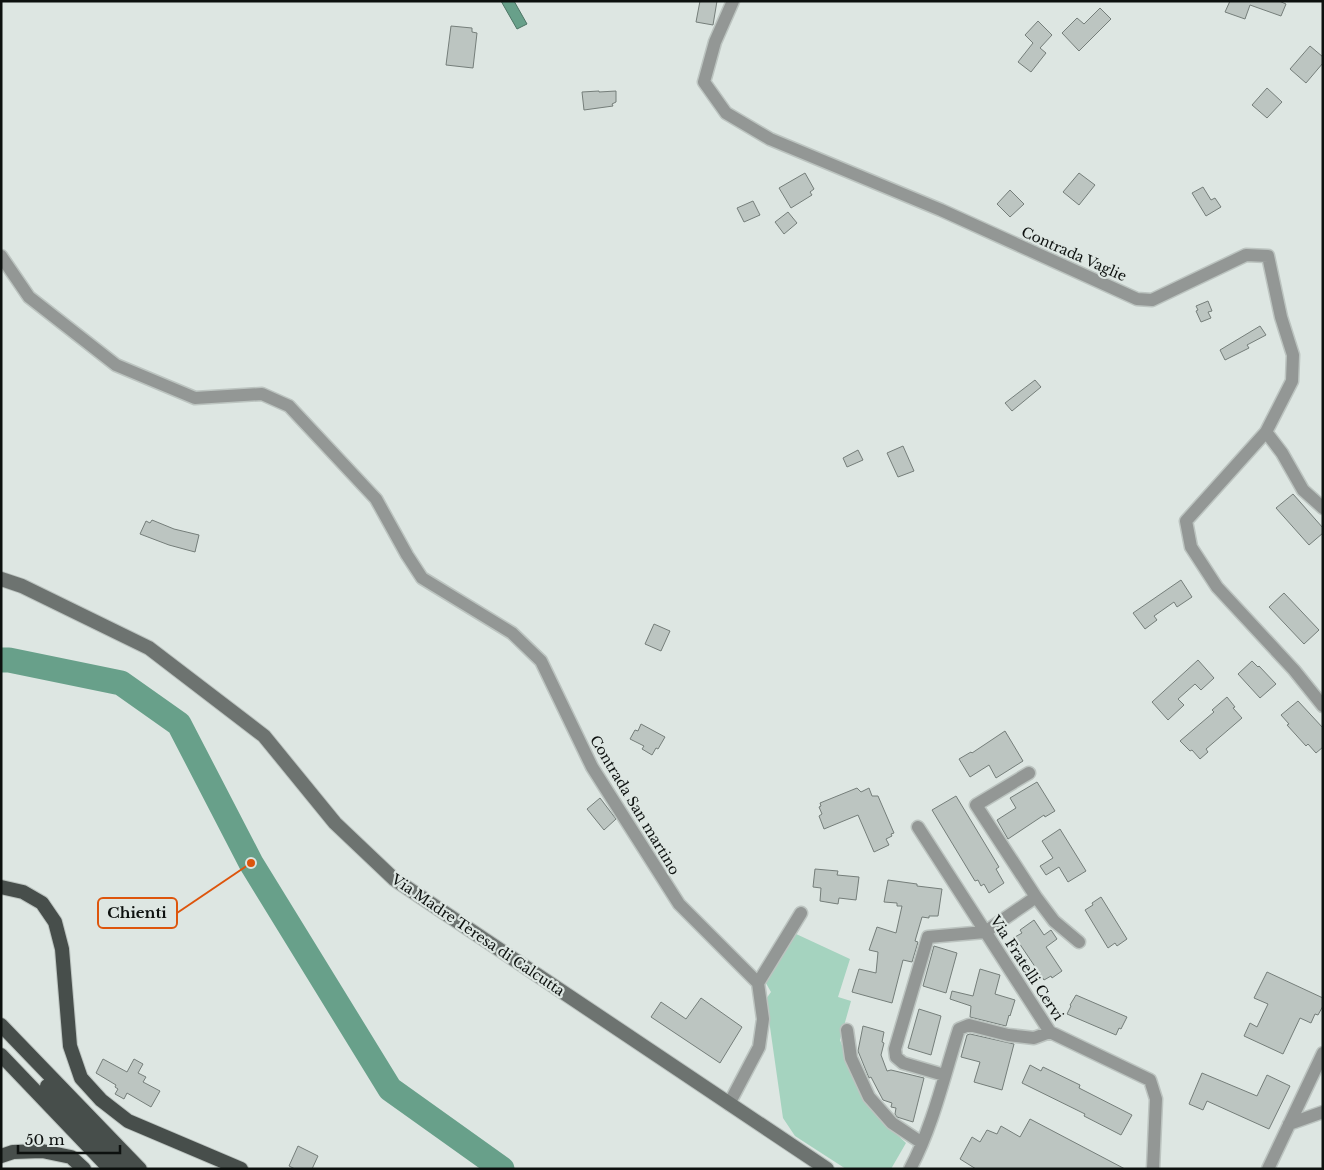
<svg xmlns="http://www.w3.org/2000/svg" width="1324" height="1170" viewBox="0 0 1324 1170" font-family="'Libre Baskerville',serif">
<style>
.green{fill:#a5d3bf}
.water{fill:#68a08a;stroke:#4d7565}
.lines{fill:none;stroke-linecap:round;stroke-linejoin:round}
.river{stroke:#68a08a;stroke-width:25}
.building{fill:#bcc5c1;stroke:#757e7a}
.minor-casing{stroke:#bcc4c0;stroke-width:15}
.secondary-casing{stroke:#bcc4c0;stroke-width:16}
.trunk-casing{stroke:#bcc4c0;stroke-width:16}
.minor{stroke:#939795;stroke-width:12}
.secondary{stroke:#6d7370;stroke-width:14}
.trunk{stroke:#474e4b;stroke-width:14}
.labels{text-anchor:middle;stroke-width:4.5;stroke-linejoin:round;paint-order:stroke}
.street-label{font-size:14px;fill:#0d110f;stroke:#dde6e2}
.leader{fill:none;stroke:#dd550c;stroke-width:2}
.callout-dot{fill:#dd550c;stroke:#dde6e2;stroke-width:2}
.callout{fill:#dde6e2;stroke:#dd550c;stroke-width:2}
.callout-label{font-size:15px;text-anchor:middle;font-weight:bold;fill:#0d110f}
</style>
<rect width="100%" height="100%" fill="#dde6e2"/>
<path class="green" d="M794 933 850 959 838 997 851 1001 840 1040 856 1082 876 1115 906 1143 891 1169H846L795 1136 783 1118 766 999 771 992 763 978Z"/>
<path class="water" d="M501 1H514L527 24 517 29Z"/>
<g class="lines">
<path class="river" d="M1 660H9L121 683 179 724 251 863 390 1089 502 1169"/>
</g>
<path class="building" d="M700 1H717L713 25 696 22Z
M1230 1H1279L1286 4 1281 16 1250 5 1245 19 1225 12Z
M1100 8 1111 19 1079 51 1062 33 1077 18 1084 24Z
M1038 21 1052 35 1040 48 1046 53 1031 72 1018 62 1033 43 1025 35Z
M451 26 472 28V32L477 33 473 68 446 65Z
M1310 46 1323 57V63L1306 83 1290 69Z
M1267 88 1282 102 1267 118 1252 105Z
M599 91V92L616 91V102L612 104 613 106 584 110 582 92Z
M805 173 814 189 810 192 812 195 791 208 779 188Z
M1079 173 1095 185 1079 205 1063 192Z
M1203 187 1211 200 1215 198 1221 207 1206 216 1192 193Z
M1010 190 1024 204 1010 217 997 204Z
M753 201 760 215 744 222 737 208Z
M788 212 797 223 784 234 775 222Z
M1208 301 1212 311 1208 312 1211 318 1201 322 1196 311 1198 310 1196 306Z
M1260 326 1266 335 1247 345 1249 348 1225 360 1220 350Z
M1035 380 1041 387 1012 411 1005 403Z
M903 446 914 471 898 477 887 453Z
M858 450 863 460 847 467 843 458Z
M1293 494 1323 528V533L1309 545 1276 508Z
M152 520 174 529 199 535 195 552 169 545 140 534 146 521 150 523Z
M1181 580 1192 597 1177 607 1174 602 1154 616 1157 620 1145 629 1133 613Z
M1284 593 1319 630 1304 644 1269 607Z
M654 624 670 631 661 651 645 644Z
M1198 660 1214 678 1201 690 1195 684 1178 699 1184 705 1168 720 1152 702Z
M1252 661 1258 667 1259 666 1276 684 1260 698 1238 674Z
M1227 697 1235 707 1233 708 1242 718 1206 749 1208 752 1200 759 1192 750 1190 751 1180 741 1214 712 1212 710Z
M1298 701 1323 728V747L1316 753 1308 744 1306 746 1287 725 1289 724 1281 715Z
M641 724 665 737 658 749 656 748 652 755 642 749 644 746 630 739 635 730 638 731Z
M1005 731 1023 761 996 778 989 765 970 777 959 759 971 752 972 753Z
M1037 782 1055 811 1045 817 1044 815 1008 839 997 820 1016 808 1010 798Z
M857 788 861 792 869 788 872 796H878L894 833 891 834 892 836 886 839 889 845 874 852 858 815 824 829 819 816 822 814 819 807 821 806 820 803Z
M956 796 999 867 996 869 1004 883 989 893 984 884 981 886 978 880 975 881 932 810Z
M600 798 616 819 604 830 587 809Z
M1060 829 1086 871 1068 882 1059 867 1046 875 1040 866 1053 858 1042 841Z
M815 869 838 871 837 875 859 877 856 900 839 898 838 904 820 901 821 888 813 887Z
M888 880 917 884V886L942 889 938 916H929V918L922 917 915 941 918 942 912 962 903 960 892 1003 852 992 859 969 876 973 878 952 869 950 877 927 896 933 902 906H897V903L884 902Z
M1101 897 1127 939 1117 946 1115 943 1108 948 1085 910 1093 905 1092 903Z
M1034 920 1044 935 1051 930 1057 939 1046 947 1062 971 1052 978 1051 976 1044 980 1015 937 1022 933 1020 930Z
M934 946 957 953 946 993 923 986Z
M980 969 1000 975 995 994 1015 1000 1010 1016 1009 1015 1006 1026 970 1017 971 1006 950 999 952 991 973 996Z
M1267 972 1323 998V1006L1318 1015 1315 1014 1311 1023 1300 1018 1283 1054 1244 1036 1250 1023 1257 1027 1268 1004 1254 998Z
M1076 995 1127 1017 1121 1029 1119 1028 1116 1035 1067 1014 1071 1006 1070 1005Z
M701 998 742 1027 720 1063 651 1017 661 1002 686 1019Z
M919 1009 941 1016 931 1055 908 1048Z
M863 1026 884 1032 882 1042 884 1043 881 1055 887 1071 891 1070 924 1078 913 1122 897 1117 895 1114 896 1108 891 1107 892 1103 883 1100 871 1077 869 1078 858 1051Z
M970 1034 1014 1044 1002 1090 974 1082 980 1062 961 1057 967 1035Z
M103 1059 127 1072 134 1059 143 1064 138 1073 146 1077 143 1082 160 1091 151 1107 127 1093 124 1099 115 1094 118 1089 115 1087 116 1085 96 1073Z
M1030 1065 1041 1071 1043 1067 1080 1085 1079 1088 1132 1115 1121 1135 1084 1116 1085 1114 1022 1083Z
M1202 1073 1257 1096 1267 1075 1290 1086 1269 1129 1207 1101 1203 1110 1189 1104Z
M1030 1119 1125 1169H976L960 1159 972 1137 980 1142 987 1130 997 1134 1001 1126 1020 1137Z
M298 1146 318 1156 312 1169H295L289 1166Z"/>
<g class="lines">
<defs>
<path id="minor" d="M733 1 715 42 704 82 726 113 770 139 941 210 1137 299 1152 300 1246 255 1268 256 1281 317 1293 355 1292 381 1266 432 1282 453 1303 490 1323 508
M1 256 29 297 116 365 195 398 262 394 289 406 376 499 407 555 422 578 512 633 541 661 592 767 679 904 758 983
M1266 432 1186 521 1191 547 1217 587 1294 670 1323 706
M918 827 1050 1032 1150 1080 1156 1099 1153 1169
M1036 897 1054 921 1079 942
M847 1030 851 1058 869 1097 892 1123 922 1143
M944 1075 903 1063 896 1057 895 1049 928 937 985 932 1036 897 976 805 1029 773
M729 1104 759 1047 763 1019 758 983 801 913
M1289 1124 1323 1112
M910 1169C933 1126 944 1076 959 1029L969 1025 1008 1035 1034 1038 1050 1032
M1268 1169 1323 1053"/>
<path id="secondary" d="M1 579 22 586 149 648 264 736 335 823 394 879 827 1169"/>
<path id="trunk" d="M1 887 23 892 42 903 55 922 62 949 70 1046 81 1078 101 1100 128 1121 241 1169
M1 1025 140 1169
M1 1055 110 1169
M47 1086 126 1169
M1 1156 13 1152 42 1151 71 1157 84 1169"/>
</defs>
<use href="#minor" class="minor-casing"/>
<use href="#secondary" class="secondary-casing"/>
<use href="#trunk" class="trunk-casing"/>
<use href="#minor" class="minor"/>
<use href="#secondary" class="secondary"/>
<use href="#trunk" class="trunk"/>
</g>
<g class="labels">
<g class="street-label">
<text transform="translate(1074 254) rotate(24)" y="5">Contrada Vaglie</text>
<text transform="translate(635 805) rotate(59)" y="5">Contrada San martino</text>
<text transform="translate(478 935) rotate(34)" y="5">Via Madre Teresa di Calcutta</text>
<text transform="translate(1027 968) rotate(57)" y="5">Via Fratelli Cervi</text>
</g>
</g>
<path class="leader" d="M251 863L177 913"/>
<circle class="callout-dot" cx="251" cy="863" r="5"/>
<rect class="callout" x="98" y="898" width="79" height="30" rx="5"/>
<g class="callout-label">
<text x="137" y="918">Chienti</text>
</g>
<rect width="1324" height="1170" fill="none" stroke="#0d110f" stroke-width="5"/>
<path d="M18 1145v8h102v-8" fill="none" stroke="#0d110f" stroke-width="2.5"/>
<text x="25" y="1145" font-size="15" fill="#0d110f" stroke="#dde6e2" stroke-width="4" paint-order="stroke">50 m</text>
</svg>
